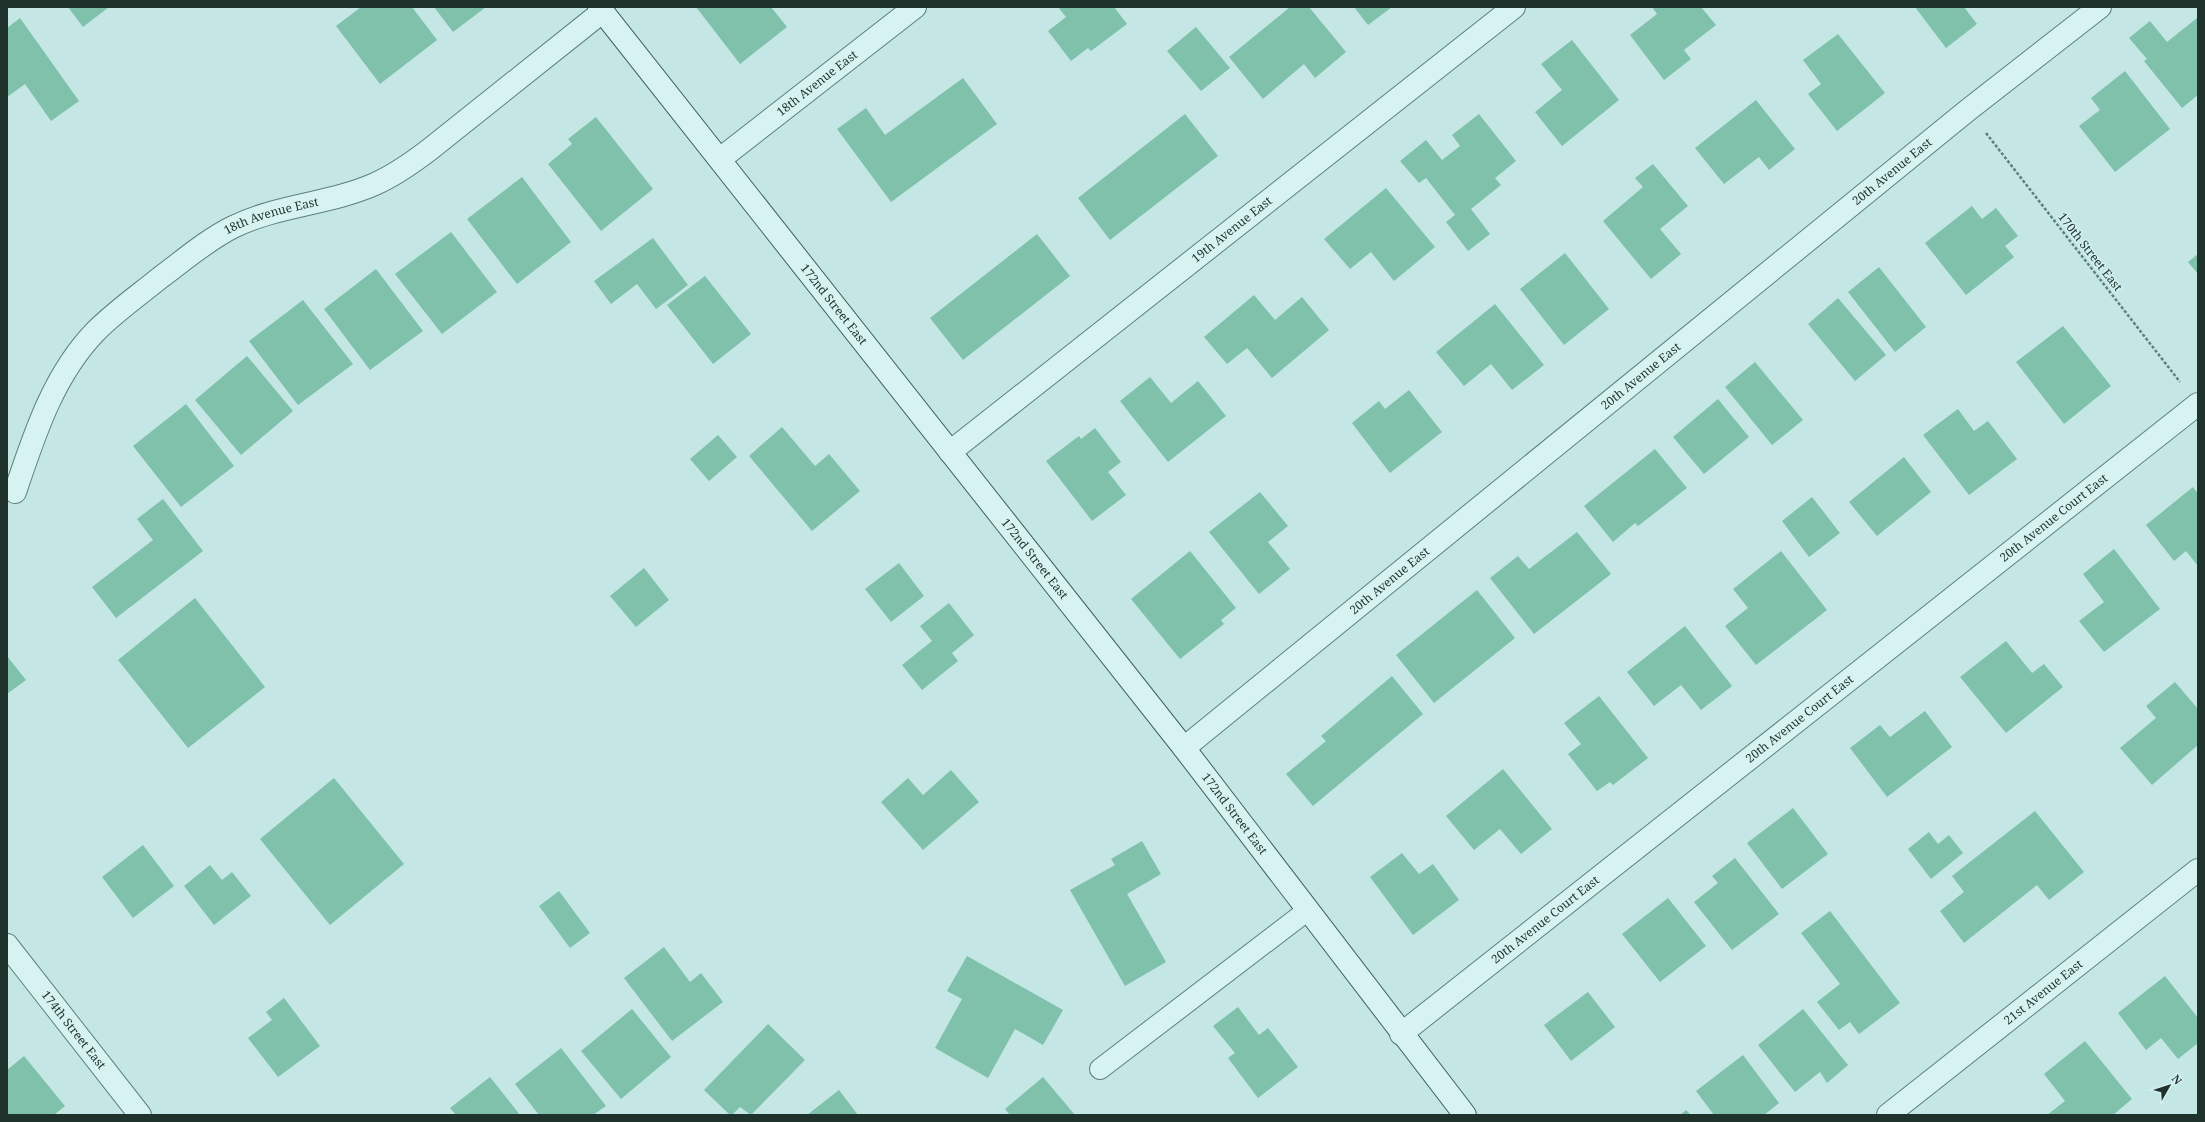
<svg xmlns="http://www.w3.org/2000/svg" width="2205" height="1122" viewBox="0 0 2205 1122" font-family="'Noto Serif',serif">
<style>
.building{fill:#7fc1aa}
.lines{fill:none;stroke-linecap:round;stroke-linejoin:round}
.lane-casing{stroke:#5d8078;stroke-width:22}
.street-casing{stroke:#5d8078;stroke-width:24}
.secondary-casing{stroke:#406159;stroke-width:24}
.path{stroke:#5d8078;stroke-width:2.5;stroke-dasharray:3 2;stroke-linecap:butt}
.lane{stroke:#d6f3f2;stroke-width:20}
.street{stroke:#d6f3f2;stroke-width:22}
.secondary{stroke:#d6f3f2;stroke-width:22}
.labels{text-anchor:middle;stroke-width:3;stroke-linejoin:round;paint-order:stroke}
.street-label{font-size:12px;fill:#1f322c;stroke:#d2f0ef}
</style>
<rect width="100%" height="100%" fill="#c4e7e5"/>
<path class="building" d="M68 7H109L83 27Z
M361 7H412L437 40 380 84 336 26Z
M434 7H486L453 32Z
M696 7H771L787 27 740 64Z
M1058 7H1114L1127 24 1091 51 1088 48 1071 61 1048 31 1066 17Z
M1290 7H1309L1346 52 1315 78 1304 64 1263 99 1229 57Z
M1354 7H1392L1368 25Z
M1652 7H1701L1716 25 1684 50 1691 59 1664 80 1630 35 1657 14Z
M1915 7H1964L1977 24 1946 48Z
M20 18 79 101 51 121 25 84 7 97V28Z
M2197 18 2198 95 2182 108 2144 61 2147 59 2129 38 2150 21 2167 42Z
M1196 27 1230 68 1201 91 1167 51Z
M1838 34 1885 93 1837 131 1808 94 1821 84 1803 60Z
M1572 40 1619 100 1562 146 1535 112 1562 90 1541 64Z
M2125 71 2170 129 2115 172 2079 126 2100 110 2091 98Z
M963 78 997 124 891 202 837 129 866 108 885 135Z
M1756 100 1795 149 1769 170 1759 157 1724 184 1695 148Z
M1185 114 1218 156 1110 240 1078 198Z
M1479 114 1516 161 1495 178 1501 185 1471 209 1490 234 1468 251 1446 222 1455 215 1426 178 1419 183 1400 161 1426 140 1442 160 1460 146 1452 135Z
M596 117 653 189 601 231 548 164 572 144 568 139Z
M1653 164 1688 206 1660 229 1681 254 1651 279 1603 221 1643 187 1635 178Z
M522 177 571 242 517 284 467 219Z
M1386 188 1435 247 1394 281 1371 252 1350 269 1324 239Z
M1972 206 1982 219 1996 208 2018 236 2005 246 2014 257 1966 295 1925 243Z
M451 232 497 292 442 334 395 274Z
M1037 234 1070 276 963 360 930 318Z
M653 238 688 285 656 309 637 284 611 304 594 281Z
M1565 253 1609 309 1564 345 1520 289Z
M2198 254V274L2188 262Z
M1879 267 1926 327 1895 352 1848 292Z
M376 269 423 331 370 370 324 309Z
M705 276 751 334 713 364 667 305Z
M1254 295 1275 320 1302 297 1329 330 1272 378 1247 348 1227 364 1204 337Z
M1838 298 1886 355 1855 381 1808 324Z
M303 300 353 364 298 405 249 341Z
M1495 304 1544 365 1512 390 1491 364 1464 386 1436 352Z
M2063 326 2111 386 2064 424 2016 362Z
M247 356 293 411 241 455 195 400Z
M1755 362 1803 420 1772 445 1725 387Z
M1150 377 1171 403 1198 381 1226 416 1168 462 1120 401Z
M1409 390 1442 432 1390 473 1352 423 1379 401 1385 409Z
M1718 399 1749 437 1704 474 1673 437Z
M186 404 234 466 181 507 133 446Z
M1958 409 1974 431 1988 421 2017 459 1969 495 1923 435Z
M782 427 815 466 829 454 860 491 812 531 749 456Z
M1095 428 1121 462 1108 472 1126 495 1092 521 1046 461 1079 436 1081 439Z
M718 435 737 457 709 481 690 459Z
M1655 449 1687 488 1638 526 1635 523 1613 542 1584 506Z
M1904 457 1931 492 1877 536 1849 502Z
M2193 487 2198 494V566L2186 551 2174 561 2146 525Z
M1260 492 1288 526 1268 542 1290 569 1259 594 1209 532Z
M1812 497 1840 533 1809 557 1782 521Z
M163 499 203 551 116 618 92 587 153 540 137 519Z
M1577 532 1611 574 1534 634 1490 578 1518 556 1529 569Z
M2114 549 2160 609 2104 652 2079 621 2104 602 2083 574Z
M1190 551 1236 608 1221 620 1224 624 1180 659 1131 599Z
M1781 551 1827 610 1756 665 1725 626 1748 608 1733 589Z
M899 563 924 596 891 622 865 589Z
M644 568 669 600 636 627 610 596Z
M1477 590 1515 638 1434 703 1396 655Z
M195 598 265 687 188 748 118 660Z
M949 603 974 635 952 653 958 661 922 690 902 665 932 641 920 626Z
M1685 626 1732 686 1701 710 1681 685 1654 706 1627 672Z
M2006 641 2032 673 2044 664 2063 687 2006 733 1960 677Z
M7 656 26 680 7 694Z
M1392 676 1423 714 1313 806 1286 774 1326 741 1321 736Z
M2175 682 2198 709V745L2152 785 2120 748 2156 718 2146 706Z
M1599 696 1648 758 1613 785 1610 782 1597 791 1568 754 1581 744 1564 723Z
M1925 711 1952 747 1887 797 1850 748 1880 725 1890 737Z
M1503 769 1552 829 1521 854 1500 829 1474 850 1446 816Z
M951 770 979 802 923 850 881 802 908 778 923 795Z
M334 778 404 864 330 925 260 839Z
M1793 808 1828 854 1782 889 1747 843Z
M2035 811 2084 872 2049 900 2037 885 1964 943 1940 911 1964 892 1952 876Z
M1929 832 1938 844 1949 835 1963 853 1931 879 1908 849Z
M1142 841 1161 874 1127 894 1166 962 1125 986 1070 890 1115 865 1111 859Z
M143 845 174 886 133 918 102 877Z
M1402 853 1419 874 1433 864 1459 900 1413 935 1370 877Z
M1735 858 1779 914 1732 950 1694 902 1718 883 1712 876Z
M210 865 222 880 232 872 251 896 214 925 184 886Z
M559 891 590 933 570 948 539 906Z
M1668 898 1706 946 1660 982 1622 934Z
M1830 911 1900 1003 1859 1034 1850 1022 1839 1030 1817 1002 1840 984 1801 933Z
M664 947 690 982 701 973 723 1002 672 1041 624 978Z
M967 956 1063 1010 1043 1045 1015 1029 988 1078 935 1048 962 999 947 991Z
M2165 976 2198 1018V1043L2178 1059 2161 1038 2146 1050 2118 1013Z
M1588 992 1615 1027 1571 1061 1544 1025Z
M284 998 320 1046 278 1077 248 1038 272 1020 266 1012Z
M1238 1007 1259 1035 1268 1028 1298 1067 1258 1098 1228 1058 1235 1053 1213 1026Z
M632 1009 671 1057 621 1099 581 1051Z
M1803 1009 1848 1065 1827 1083 1820 1072 1795 1092 1758 1045Z
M768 1024 805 1060 751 1115 740 1107 732 1115H730L704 1090Z
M2085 1041 2132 1099 2113 1115H2047L2065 1101 2044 1074Z
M561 1048 606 1106 593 1115H539L515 1084Z
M1743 1055 1779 1103 1764 1115H1714L1696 1091Z
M24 1056 65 1106 54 1115H7V1070Z
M490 1077 520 1115H456L450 1108Z
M1043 1077 1075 1115H1010L1005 1109Z
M839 1090 858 1115H807Z
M1686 1110 1691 1115H1680Z"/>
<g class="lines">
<defs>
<path id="lane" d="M1100 1069 1308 910"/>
<g id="street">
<path id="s1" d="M720 159 915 7"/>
<path id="s2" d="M950 452 1514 7"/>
<path id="s3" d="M15 492C34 436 53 375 96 331 116 311 139 295 161 277 184 260 207 240 233 227 278 205 330 204 375 184 395 175 412 163 429 150L602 12"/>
<path id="s4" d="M1184 748 1968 110 2100 7"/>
<path id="s5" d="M7 945 140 1115"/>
<path id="s6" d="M1401 1034 2198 404"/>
<path id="s7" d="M1888 1115 2198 870"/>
</g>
<g id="secondary">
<path id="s8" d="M599 7 1184 748 1465 1115"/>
</g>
</defs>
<use href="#lane" class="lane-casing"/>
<use href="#street" class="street-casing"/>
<use href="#secondary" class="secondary-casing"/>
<path class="path" d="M1986 133 2180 382"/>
<use href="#lane" class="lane"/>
<use href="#street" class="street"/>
<use href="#secondary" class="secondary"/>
</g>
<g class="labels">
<g class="street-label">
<text dy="4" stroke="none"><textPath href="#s1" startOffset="123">18th Avenue East</textPath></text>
<text dy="4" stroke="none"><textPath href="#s4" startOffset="913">20th Avenue East</textPath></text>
<text dy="4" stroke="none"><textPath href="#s3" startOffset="394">18th Avenue East</textPath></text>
<text dy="4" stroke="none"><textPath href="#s2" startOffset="359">19th Avenue East</textPath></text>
<text transform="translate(2090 252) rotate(52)" y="4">170th Street East</text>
<text dy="4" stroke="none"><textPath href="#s8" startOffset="379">172nd Street East</textPath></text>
<text dy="4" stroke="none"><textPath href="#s4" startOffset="589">20th Avenue East</textPath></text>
<text dy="4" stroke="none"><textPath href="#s6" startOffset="832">20th Avenue Court East</textPath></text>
<text dy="4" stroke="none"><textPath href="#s8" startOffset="703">172nd Street East</textPath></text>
<text dy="4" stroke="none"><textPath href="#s4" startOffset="265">20th Avenue East</textPath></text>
<text dy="4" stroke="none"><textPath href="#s6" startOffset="508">20th Avenue Court East</textPath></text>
<text dy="4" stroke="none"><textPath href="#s8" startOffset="1027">172nd Street East</textPath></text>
<text dy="4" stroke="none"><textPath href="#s6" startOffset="184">20th Avenue Court East</textPath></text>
<text dy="4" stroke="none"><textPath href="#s7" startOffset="198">21st Avenue East</textPath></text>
<text dy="4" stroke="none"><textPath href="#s5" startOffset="108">174th Street East</textPath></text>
</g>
</g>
<rect width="2205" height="1122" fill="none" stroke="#1f322c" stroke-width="16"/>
<g transform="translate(2169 1086) rotate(51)" stroke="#d2f0ef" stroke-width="3" paint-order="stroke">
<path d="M0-3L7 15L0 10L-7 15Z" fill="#1f322c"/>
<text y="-6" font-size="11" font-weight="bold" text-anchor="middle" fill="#1f322c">N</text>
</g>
</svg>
